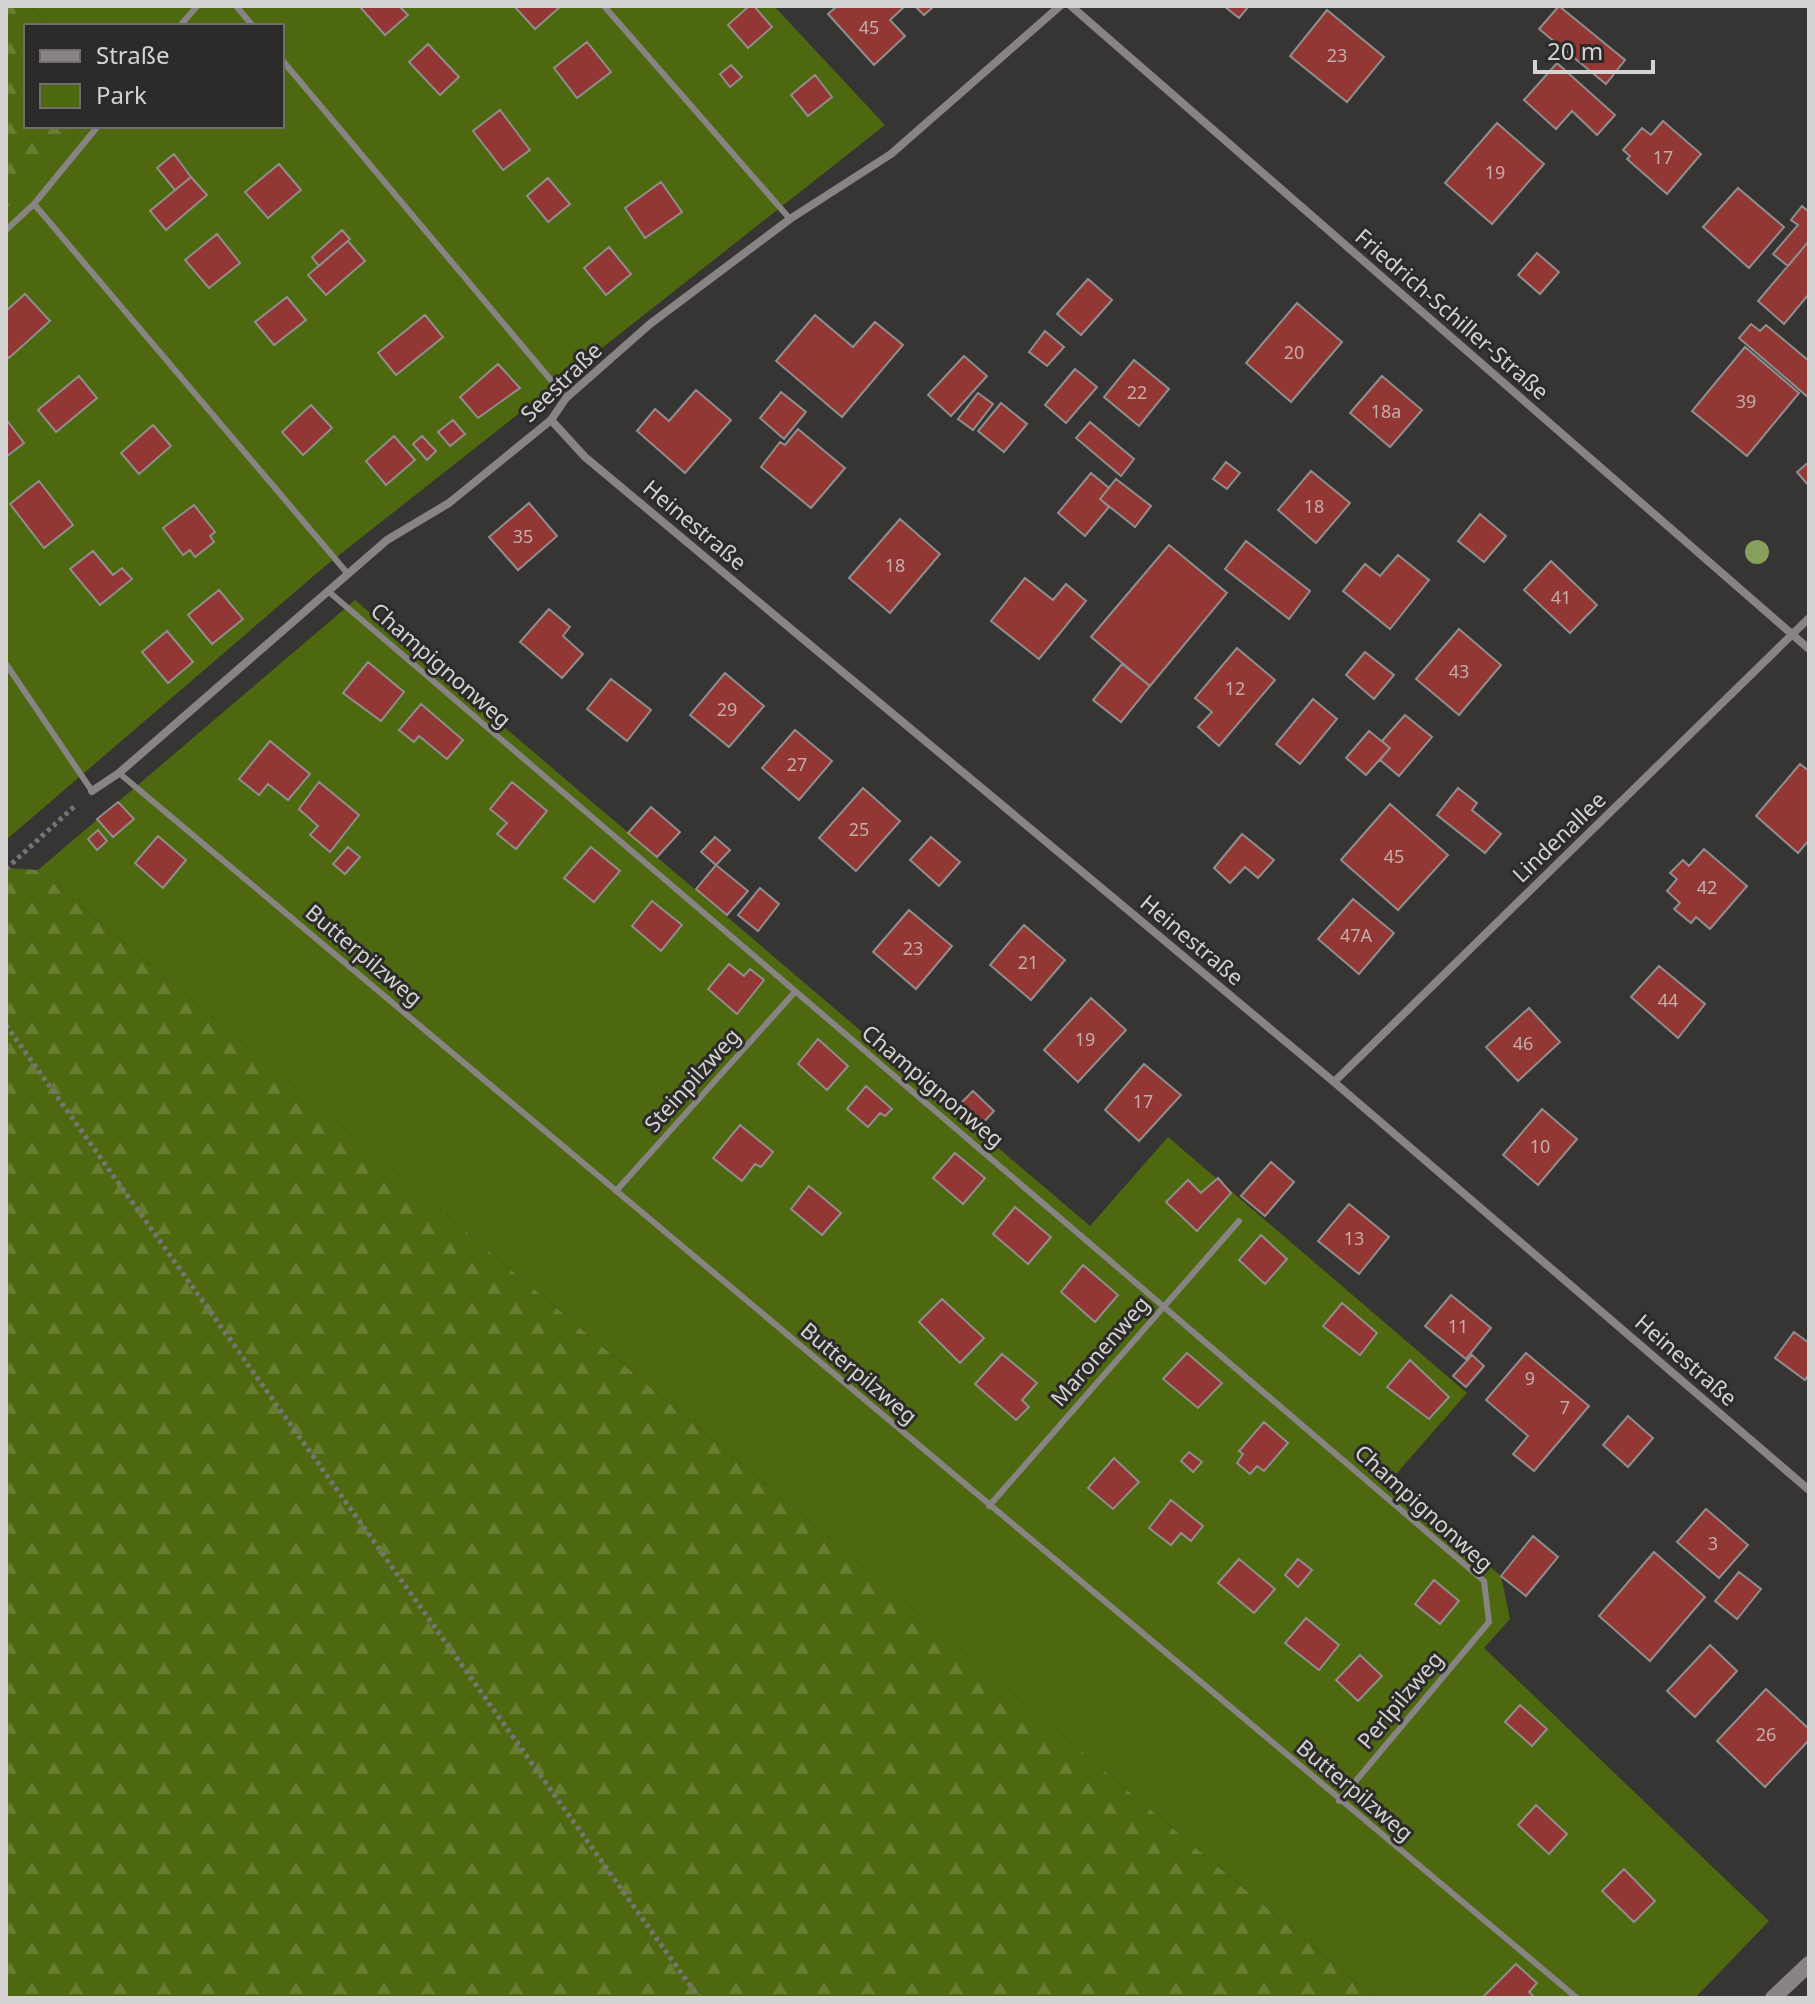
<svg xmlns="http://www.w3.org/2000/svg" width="1815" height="2004" viewBox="0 0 1815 2004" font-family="'Noto Sans',sans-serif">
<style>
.forest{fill:url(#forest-firs)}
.green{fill:#4e680f}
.building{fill:#923734;stroke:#908d8d;stroke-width:2}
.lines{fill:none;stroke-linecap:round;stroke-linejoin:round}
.path{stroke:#777574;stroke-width:5;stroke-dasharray:4 4;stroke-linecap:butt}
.service{stroke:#878483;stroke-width:6}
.minor{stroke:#878483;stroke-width:8}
.secondary{stroke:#878483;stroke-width:16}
.tree{fill:#879f5d}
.labels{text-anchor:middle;stroke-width:6;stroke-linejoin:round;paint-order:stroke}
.number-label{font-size:18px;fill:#c4acaa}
.street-label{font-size:22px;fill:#d5d3d2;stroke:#2d2b2a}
</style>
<defs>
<pattern id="forest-firs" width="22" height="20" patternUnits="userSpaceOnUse" patternTransform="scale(2)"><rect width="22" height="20" fill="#4e680f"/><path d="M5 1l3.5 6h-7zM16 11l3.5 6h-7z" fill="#677d31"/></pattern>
</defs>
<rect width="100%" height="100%" fill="#373534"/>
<path class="forest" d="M6 6H29L53 26H26V126H84L6 210Z
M6 868 38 870 1374 1998H6Z"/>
<path class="green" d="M29 6H774L885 125 324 567 6 840V210L84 126H282V26H53Z
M355 600 1090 1226 1168 1137 1467 1393 1390 1481 1501 1576 1510 1619 1484 1648 1769 1921 1695 1998H1374L38 870Z"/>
<path class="building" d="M399 6 408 15 385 35 360 7Z
M514 6H561L535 29Z
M749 6H754L772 27 748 48 728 25Z
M837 6H905L890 20 905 36 874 65 828 14Z
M915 6H934L924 15Z
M1224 6H1249L1239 18Z
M1559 6 1625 60 1606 84 1539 29Z
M1327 10 1384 57 1347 102 1290 56Z
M587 42 611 72 577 98 554 68Z
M428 44 459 77 440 95 409 62Z
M1557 63 1615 115 1597 135 1572 111 1556 129 1524 100Z
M731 65 742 77 730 87 720 74Z
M815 75 832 97 808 116 791 95Z
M500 110 530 150 503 170 473 131Z
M1663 121 1701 154 1667 194 1627 159 1630 156 1623 150 1642 128 1651 135Z
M1497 123 1544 164 1492 224 1445 183Z
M174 154 191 177 175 190 157 168Z
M279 164 301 190 268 218 245 192Z
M191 177 207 195 166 230 150 211Z
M548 178 570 204 548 222 527 196Z
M661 182 682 212 645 238 625 208Z
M1738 188 1784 227 1749 268 1703 227Z
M1802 206 1809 212V241L1788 266 1773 254 1798 225 1791 220Z
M342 230 350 239 319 266 312 257Z
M217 234 240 263 209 288 185 260Z
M348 241 365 261 326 295 308 275Z
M1809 241V294L1784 324 1758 301Z
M609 247 631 274 606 295 584 268Z
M1537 253 1559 272 1540 294 1518 275Z
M1088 279 1112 300 1081 335 1057 314Z
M25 294 50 321 9 358 6 354V311Z
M287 297 306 320 274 345 255 322Z
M1297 303 1342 342 1291 402 1246 363Z
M425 315 443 337 396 375 378 353Z
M815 315 853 347 875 322 903 345 842 417 776 361Z
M1751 324 1760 331 1766 325 1809 361V398L1739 338Z
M1045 331 1064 347 1047 366 1029 352Z
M1745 347 1799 393 1747 456 1692 411Z
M964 356 987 376 951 416 928 395Z
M1134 360 1169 389 1139 426 1104 397Z
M498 364 520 388 478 418 460 397Z
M1075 369 1097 387 1066 423 1045 405Z
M79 376 97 398 56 432 38 410Z
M1382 376 1422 410 1390 447 1350 413Z
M696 390 731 420 685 473 637 431 655 409 669 421Z
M781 392 806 412 784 439 760 418Z
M978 393 993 404 973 430 958 419Z
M1001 403 1027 424 1004 452 978 431Z
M311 405 332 428 303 455 282 432Z
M6 419 24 443 6 457Z
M453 420 465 434 450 446 438 432Z
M1090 422 1134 459 1121 476 1076 438Z
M153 425 171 446 139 474 121 453Z
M798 429 845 468 811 508 761 467 780 442 785 445Z
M394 436 415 460 386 485 366 461Z
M422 436 436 451 427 460 413 444Z
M1226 462 1240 473 1227 489 1213 479Z
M1809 462V486L1797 472Z
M1311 471 1350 503 1316 543 1278 510Z
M1091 473 1109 488 1100 499 1109 507 1085 536 1058 513Z
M1116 479 1151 506 1135 527 1100 499Z
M39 481 73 525 44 548 10 504Z
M529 503 557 536 518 570 489 537Z
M194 505 215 532 210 536 214 542 195 557 190 550 183 555 163 528Z
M1480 514 1506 536 1484 562 1458 541Z
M900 519 940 554 890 613 849 578Z
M1246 541 1310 591 1289 619 1225 569Z
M1169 545 1227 593 1150 686 1091 637Z
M93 551 113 575 122 568 132 579 100 605 70 569Z
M1398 555 1429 580 1390 629 1343 591 1365 564 1380 576Z
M1551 561 1597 605 1570 633 1524 590Z
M1025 578 1053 600 1066 584 1086 601 1039 659 991 621Z
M219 590 243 619 212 644 188 615Z
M549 609 570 627 563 636 583 654 562 678 520 642Z
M1459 629 1501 665 1459 715 1416 679Z
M167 631 193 662 168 683 142 652Z
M1237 648 1275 680 1219 746 1198 727 1212 712 1195 698Z
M1365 652 1394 675 1374 699 1346 675Z
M368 662 404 692 381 721 343 693Z
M1122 664 1150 686 1121 722 1093 700Z
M725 673 764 706 729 747 690 715Z
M611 679 651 710 627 741 587 709Z
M1313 699 1337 719 1300 764 1276 744Z
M421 704 463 740 447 759 419 736 414 742 399 730Z
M1405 715 1432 737 1399 776 1380 760 1390 748 1382 741Z
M795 730 832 761 799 800 762 768Z
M1369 731 1390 748 1366 775 1346 758Z
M270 741 310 774 288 800 268 784 259 795 239 779Z
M1800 764 1809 771V840L1798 853 1756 816Z
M319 782 359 815 330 852 310 835 318 826 299 809Z
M512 782 547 811 516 849 497 834 507 823 490 809Z
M863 788 900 821 856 871 819 838Z
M1458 788 1477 803 1472 810 1501 834 1485 853 1437 815Z
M118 802 134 819 113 837 97 819Z
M1390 804 1448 855 1398 910 1341 860Z
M651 807 680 832 657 857 628 833Z
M98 830 107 841 97 850 88 839Z
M1242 834 1274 860 1258 878 1245 867 1230 883 1214 868Z
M158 836 186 860 163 888 135 863Z
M715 837 730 850 716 865 701 852Z
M931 837 960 862 939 886 910 860Z
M348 847 360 857 345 874 333 864Z
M591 847 620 871 594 902 564 878Z
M1704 849 1747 886 1710 929 1696 917 1691 923 1674 909 1680 903 1667 891 1677 879 1670 873 1683 860 1689 866Z
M716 865 748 891 727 915 696 889Z
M760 888 779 904 758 931 738 915Z
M1353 899 1394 933 1359 974 1318 939Z
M652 901 682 925 661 951 632 926Z
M909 910 952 946 916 989 873 952Z
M1024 925 1065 960 1031 1000 990 965Z
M729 964 744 976 750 969 764 980 737 1014 708 989Z
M1659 966 1705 1004 1678 1038 1631 997Z
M1091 998 1126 1030 1078 1082 1044 1050Z
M1529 1008 1560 1042 1518 1081 1486 1047Z
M818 1039 848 1066 827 1090 798 1064Z
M1144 1064 1181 1095 1139 1141 1105 1110Z
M866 1086 892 1109 885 1116 880 1113 868 1127 847 1109Z
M973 1091 994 1111 979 1127 957 1107Z
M1542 1109 1577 1139 1538 1185 1503 1155Z
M740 1125 773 1152 761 1167 755 1164 742 1181 713 1158Z
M955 1153 985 1178 963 1204 933 1178Z
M1271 1162 1294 1182 1265 1216 1241 1196Z
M1218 1178 1231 1193 1197 1231 1166 1202 1188 1180 1201 1193Z
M809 1186 841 1213 822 1235 791 1209Z
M1349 1204 1389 1237 1359 1274 1318 1241Z
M1015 1207 1051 1237 1028 1264 993 1234Z
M1261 1235 1287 1259 1265 1284 1239 1260Z
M1083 1265 1118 1295 1095 1322 1061 1292Z
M1451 1295 1491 1328 1466 1359 1425 1326Z
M942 1299 984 1338 960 1363 919 1322Z
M1342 1303 1377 1333 1360 1355 1323 1326Z
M1794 1332 1809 1343V1374L1805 1380 1775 1358Z
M1187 1353 1222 1383 1198 1408 1163 1379Z
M1526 1353 1589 1406 1534 1471 1513 1454 1528 1436 1486 1400Z
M1002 1354 1037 1383 1022 1400 1029 1407 1016 1420 975 1384Z
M1472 1355 1484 1366 1466 1387 1453 1376Z
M1410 1360 1449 1397 1429 1419 1387 1387Z
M1628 1416 1653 1438 1628 1467 1603 1445Z
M1264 1422 1288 1443 1264 1471 1257 1466 1250 1474 1237 1463 1243 1454 1239 1451Z
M1189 1452 1202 1462 1193 1472 1181 1461Z
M1114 1458 1139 1482 1113 1509 1088 1488Z
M1171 1500 1203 1526 1191 1541 1181 1533 1171 1545 1149 1528Z
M1706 1509 1748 1545 1719 1578 1677 1542Z
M1533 1536 1558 1557 1526 1596 1501 1576Z
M1654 1552 1705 1597 1650 1661 1599 1616Z
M1239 1559 1275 1589 1254 1613 1218 1583Z
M1298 1559 1312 1570 1298 1587 1285 1575Z
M1739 1572 1761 1589 1737 1619 1715 1601Z
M1434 1580 1459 1601 1440 1624 1415 1604Z
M1306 1618 1339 1645 1319 1670 1285 1643Z
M1710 1645 1737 1671 1695 1717 1667 1691Z
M1360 1655 1382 1676 1358 1701 1336 1680Z
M1766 1689 1809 1729V1740L1765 1787 1717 1741Z
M1520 1705 1547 1729 1532 1746 1505 1722Z
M1536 1805 1567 1834 1549 1854 1518 1825Z
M1624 1869 1655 1901 1634 1922 1602 1891Z
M1516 1964 1537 1983 1529 1992 1535 1998H1482Z"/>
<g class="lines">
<path class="path" d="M6 869 76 805
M6 1025 699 1998"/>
<path class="service" d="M236 6 253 26
M604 6 790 219
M180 26 197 6
M282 60 566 398
M34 204 348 574
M6 230 34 204 98 126
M328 591 1484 1581 1489 1622 1339 1801
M6 664 92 791
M119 773 1577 1998
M616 1191 794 993
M989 1506 1239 1221"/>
<path class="minor" d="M1071 6 1809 649
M551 420 585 457 1334 1082 1809 1490
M92 791 119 773 387 540 449 503 551 420 566 398 650 324 790 219 891 154 1060 6
M1334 1082 1809 618"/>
<path class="secondary" d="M1773 1998 1809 1964"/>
</g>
<circle class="tree" cx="1757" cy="552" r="12"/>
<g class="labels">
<g class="number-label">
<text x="869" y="34">45</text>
<text x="1337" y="62">23</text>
<text x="1663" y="164">17</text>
<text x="1495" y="179">19</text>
<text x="1294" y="359">20</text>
<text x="1137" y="399">22</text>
<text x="1746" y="408">39</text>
<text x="1386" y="418">18a</text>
<text x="1314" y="513">18</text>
<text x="523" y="543">35</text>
<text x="895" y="572">18</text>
<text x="1561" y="604">41</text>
<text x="1459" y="678">43</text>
<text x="1235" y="695">12</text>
<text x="727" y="716">29</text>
<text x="797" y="771">27</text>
<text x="859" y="836">25</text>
<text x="1394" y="863">45</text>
<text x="1707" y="894">42</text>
<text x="1356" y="942">47A</text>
<text x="913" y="955">23</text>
<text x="1028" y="969">21</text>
<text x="1668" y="1007">44</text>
<text x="1085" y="1046">19</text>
<text x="1523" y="1050">46</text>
<text x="1143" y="1108">17</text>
<text x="1540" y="1153">10</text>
<text x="1354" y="1245">13</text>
<text x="1458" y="1333">11</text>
<text x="1530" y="1385">9</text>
<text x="1565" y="1414">7</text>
<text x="1713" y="1550">3</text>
<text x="1766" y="1741">26</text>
</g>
<g class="street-label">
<text transform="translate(1452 314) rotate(41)" y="8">Friedrich-Schiller-Straße</text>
<text transform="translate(561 382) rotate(-44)" y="8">Seestraße</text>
<text transform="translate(695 525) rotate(40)" y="8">Heinestraße</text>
<text transform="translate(441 665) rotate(41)" y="8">Champignonweg</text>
<text transform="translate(1559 837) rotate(-44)" y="8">Lindenallee</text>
<text transform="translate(1192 940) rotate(40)" y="8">Heinestraße</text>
<text transform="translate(364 955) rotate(40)" y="8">Butterpilzweg</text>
<text transform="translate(692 1080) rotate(-48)" y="8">Steinpilzweg</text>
<text transform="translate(933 1086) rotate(40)" y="8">Champignonweg</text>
<text transform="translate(1100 1351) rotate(-49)" y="8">Maronenweg</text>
<text transform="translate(1686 1360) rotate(41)" y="8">Heinestraße</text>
<text transform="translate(859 1373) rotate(40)" y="8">Butterpilzweg</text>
<text transform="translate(1424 1508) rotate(42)" y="8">Champignonweg</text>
<text transform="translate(1400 1700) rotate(-50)" y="8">Perlpilzweg</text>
<text transform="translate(1355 1790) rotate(40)" y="8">Butterpilzweg</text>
</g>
</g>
<rect width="1815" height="2004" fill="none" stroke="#d5d3d2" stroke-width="16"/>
<rect x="24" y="24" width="260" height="104" fill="#2d2b2a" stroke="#706e6d" stroke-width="2"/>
<rect x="40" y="50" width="40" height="12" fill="#878483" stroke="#706e6d" stroke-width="2"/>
<text x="96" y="64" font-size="24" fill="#d5d3d2">Straße</text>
<rect x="40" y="84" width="40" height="24" fill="#4e680f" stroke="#706e6d" stroke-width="2"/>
<text x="96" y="104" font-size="24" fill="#d5d3d2">Park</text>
<path d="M1535 60v12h118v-12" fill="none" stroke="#d5d3d2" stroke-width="4"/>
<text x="1547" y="60" font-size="24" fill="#d5d3d2" stroke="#2d2b2a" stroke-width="6" paint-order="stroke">20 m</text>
</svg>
